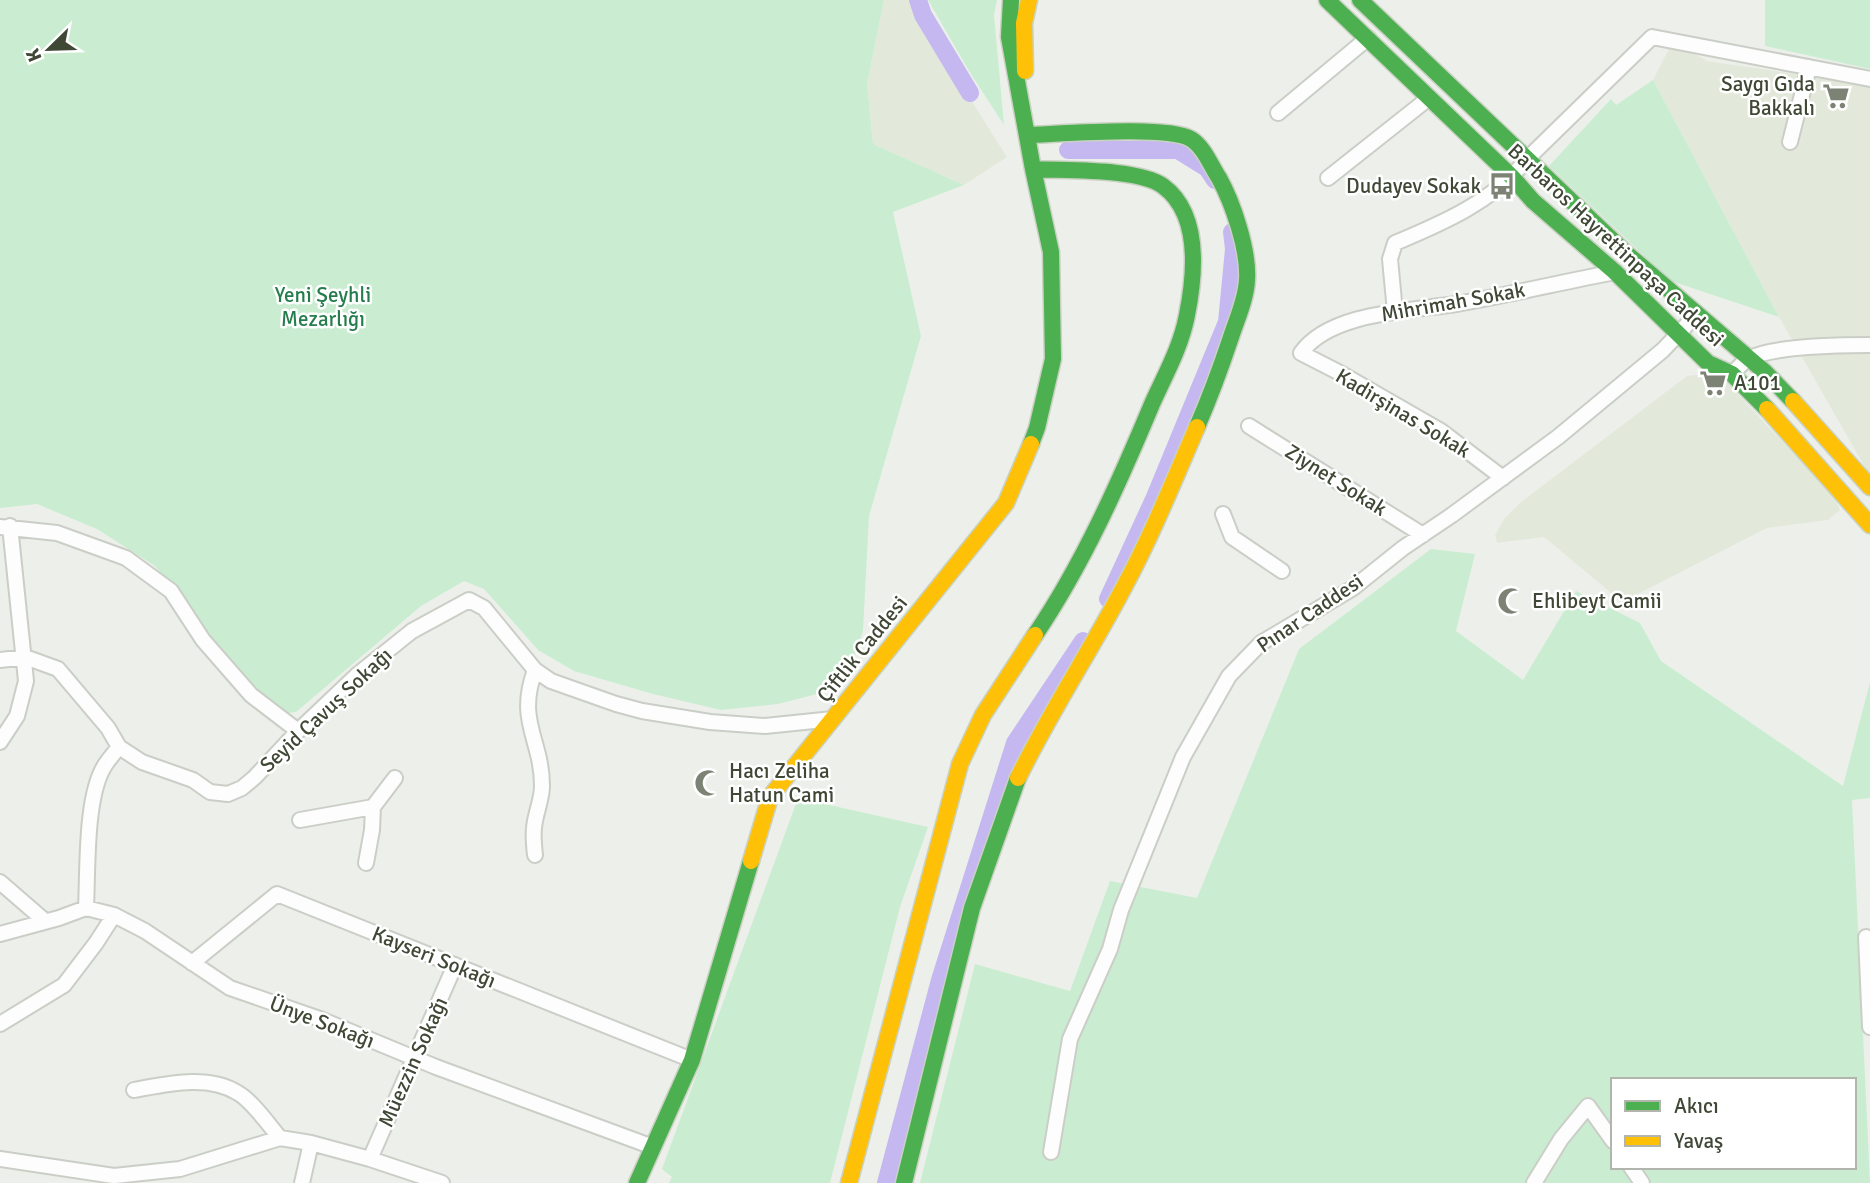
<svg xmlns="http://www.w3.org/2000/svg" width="1870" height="1183" viewBox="0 0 1870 1183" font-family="Signika,sans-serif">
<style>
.residential{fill:#e2e9db}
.green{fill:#caedd2;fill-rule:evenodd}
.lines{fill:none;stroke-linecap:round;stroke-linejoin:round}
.canal{stroke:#c5b8f1;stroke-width:18}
.street-casing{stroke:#cbcec7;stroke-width:18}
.fast-casing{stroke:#c9d1c2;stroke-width:19}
.slow-casing{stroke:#c9d1c2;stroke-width:19}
.street{stroke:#fcfdfc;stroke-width:14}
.fast{stroke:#4caf50;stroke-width:16}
.slow{stroke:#ffc107;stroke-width:16}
.labels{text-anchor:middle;stroke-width:5;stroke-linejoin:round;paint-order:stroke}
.poi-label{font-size:21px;fill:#3f4735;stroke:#fff;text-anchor:start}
.street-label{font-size:21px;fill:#3f4735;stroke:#fff}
.park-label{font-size:21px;fill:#257c4d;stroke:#fff}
</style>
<rect width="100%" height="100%" fill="#edf0ea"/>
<path class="residential" d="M884 0H911L914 10 1007 157 964 185 873 144 867 84Z
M1673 41 1707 61 1870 85V476L1779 317 1653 80Z
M1703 374 1726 382 1833 495 1840 510 1828 520 1767 528 1622 602 1544 537 1497 543 1495 535 1504 519 1521 502 1687 376Z"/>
<path class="green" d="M0 0H884L867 84 873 144 964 185 893 212 921 336 869 516 863 631 855 655 845 673 833 685 817 694 778 704 721 710 653 694 574 671 538 650 484 589 464 581 421 606 296 712 280 714 218 655 179 595 155 566 97 529 37 504 0 508Z
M928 0H997L994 15 1004 125 969 71Z
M1765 0H1870V69L1765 46Z
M1653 80 1779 317 1671 281 1549 166 1611 99 1616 105Z
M1431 549 1475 554 1456 631 1523 680 1576 591 1640 623 1661 661 1843 786 1870 682V798L1852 800 1870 1183H920L975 964 1070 991 1110 881 1197 898 1299 649ZM1613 1080H1854V1167H1613Z
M798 798 928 827 900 907 830 1183H669L672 1177 662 1169Z"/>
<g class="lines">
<path class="canal" d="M918 0 923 15 970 93
M1068 150H1178L1207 168 1215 180
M1108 599 1155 497 1227 322 1234 249 1232 232
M886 1183 940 980 1015 743 1083 641"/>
<defs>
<path id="street" d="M1278 113 1368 38
M1790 142 1809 67
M1328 178 1429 98
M1395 312 1390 259 1395 243C1443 223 1494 201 1527 159L1652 37 1870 79
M1732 374C1737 369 1742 363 1748 359 1770 346 1844 345 1870 345
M1249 426 1423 535
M1503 478 1441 431 1342 374 1301 353C1330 312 1410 311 1456 304 1509 295 1562 282 1615 272
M1223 514 1232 537 1282 571
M0 527 57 533 126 558 171 591 203 640 251 695 298 731
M0 660 25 657 58 669 108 728 119 747C114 753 109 759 105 765 85 796 88 869 86 908
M0 742 17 716 26 681 10 526
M119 747 142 762 193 780 210 792 228 794 242 788 255 777 298 731 357 675 412 631 469 600 484 608 535 670 551 681 616 704 642 711 710 722 765 726 833 719
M300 820 373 807 395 778
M535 855C534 846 533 837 534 828 535 814 542 800 542 786 542 739 516 722 535 670
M366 863 372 830 373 807
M0 882 45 921
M0 934 59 918 86 908 114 915 145 931 230 988 320 1019 436 1067 653 1147
M1866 937 1870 1027
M192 963 277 894 692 1060
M0 1024 64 985 96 943 114 915
M134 1090C167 1084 208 1074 238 1093 252 1101 269 1125 280 1138
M1051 1152 1070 1039 1110 949 1121 910 1183 757 1229 676 1261 643 1353 588 1403 548 1452 515 1558 437 1663 350 1696 315
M0 1159 114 1176 180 1169 280 1138 311 1143 370 1159 442 1183
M370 1159 455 965
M1631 1167 1642 1183
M302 1183 311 1143
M1534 1183 1561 1139 1588 1106 1613 1141"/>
<path id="fast" d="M1011 0 1009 37 1033 169 1051 252 1053 359 1037 428 1031 444
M1327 0 1512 177 1533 201 1615 272 1708 363 1732 374 1767 409
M1360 0 1626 253 1765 372 1793 401
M1027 135C1059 134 1169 125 1191 139 1204 147 1211 166 1219 178 1233 203 1249 251 1247 280 1246 299 1237 319 1231 337 1221 367 1210 397 1197 427
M1033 169C1065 171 1138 168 1163 186 1201 214 1195 275 1187 315 1181 347 1165 375 1152 404 1119 483 1083 564 1035 635
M637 1183 692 1060 751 861
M904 1183 972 908 1018 778"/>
<path id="slow" d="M1025 71 1024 23 1029 0
M1793 401 1870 487
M1767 409 1870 525
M1018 778C1050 712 1090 652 1124 587 1152 535 1174 480 1197 427
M751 861 770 797 1006 503 1031 444
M849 1183 960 764 983 715 1035 635"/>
</defs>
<use href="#street" class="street-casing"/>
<use href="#fast" class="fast-casing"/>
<use href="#slow" class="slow-casing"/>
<use href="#street" class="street"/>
<use href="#fast" class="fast"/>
<use href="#slow" class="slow"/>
</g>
<defs>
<symbol id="supermarket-bare" viewBox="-9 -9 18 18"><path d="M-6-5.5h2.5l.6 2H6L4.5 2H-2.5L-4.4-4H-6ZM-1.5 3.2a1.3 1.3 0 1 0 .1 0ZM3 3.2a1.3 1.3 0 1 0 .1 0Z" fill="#7c8274" stroke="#fff" stroke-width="2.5" paint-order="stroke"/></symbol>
<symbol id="bus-bare" viewBox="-9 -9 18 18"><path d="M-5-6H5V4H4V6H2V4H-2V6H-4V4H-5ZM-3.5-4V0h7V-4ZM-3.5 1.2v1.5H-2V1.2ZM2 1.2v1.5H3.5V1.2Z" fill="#7c8274" stroke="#fff" stroke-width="2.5" paint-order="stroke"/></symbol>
<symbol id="mosque-bare" viewBox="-9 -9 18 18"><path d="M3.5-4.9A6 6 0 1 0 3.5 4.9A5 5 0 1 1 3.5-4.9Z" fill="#7c8274" stroke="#fff" stroke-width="2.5" paint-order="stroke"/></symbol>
</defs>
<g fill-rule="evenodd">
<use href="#supermarket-bare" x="1817" y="77" width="38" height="38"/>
<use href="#bus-bare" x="1483" y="167" width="38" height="38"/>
<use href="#supermarket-bare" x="1694" y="364" width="38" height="38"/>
<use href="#mosque-bare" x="1492" y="582" width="38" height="38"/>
<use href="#mosque-bare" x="689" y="764" width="38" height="38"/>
</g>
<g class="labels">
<g class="poi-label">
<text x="1815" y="91" text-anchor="end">Saygı Gıda<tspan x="1815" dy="24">Bakkalı</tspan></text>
<text x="1481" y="193" text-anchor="end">Dudayev Sokak</text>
<text x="1734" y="390">A101</text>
<text x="1532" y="608">Ehlibeyt Camii</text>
<text x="729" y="778">Hacı Zeliha<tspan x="729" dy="24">Hatun Cami</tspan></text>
</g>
<g class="street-label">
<text transform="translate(1616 245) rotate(43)" y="7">Barbaros Hayrettinpaşa Caddesi</text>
<text transform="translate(1453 302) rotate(-10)" y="7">Mihrimah Sokak</text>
<text transform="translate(1403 413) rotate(31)" y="7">Kadirşinas Sokak</text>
<text transform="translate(1336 480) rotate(32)" y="7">Ziynet Sokak</text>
<text transform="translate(1310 613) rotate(-34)" y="7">Pınar Caddesi</text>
<text transform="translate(862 649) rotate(-51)" y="7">Çiftlik Caddesi</text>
<text transform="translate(326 710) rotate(-43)" y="7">Seyid Çavuş Sokağı</text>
<text transform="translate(434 957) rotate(22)" y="7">Kayseri Sokağı</text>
<text transform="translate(322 1022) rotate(21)" y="7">Ünye Sokağı</text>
<text transform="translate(413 1062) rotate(-66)" y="7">Müezzin Sokağı</text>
</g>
<g class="park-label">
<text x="323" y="302">Yeni Şeyhli<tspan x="323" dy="24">Mezarlığı</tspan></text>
</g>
</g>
<rect x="1611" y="1078" width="245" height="91" fill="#ffffff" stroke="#b2b5ae" stroke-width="2"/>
<rect x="1625" y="1101" width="35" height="10" fill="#4caf50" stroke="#b2b5ae" stroke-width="2"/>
<text x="1674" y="1113" font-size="21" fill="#3f4735">Akıcı</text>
<rect x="1625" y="1136" width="35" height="10" fill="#ffc107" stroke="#b2b5ae" stroke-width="2"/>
<text x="1674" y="1148" font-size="21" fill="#3f4735">Yavaş</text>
<g transform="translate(49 49) rotate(247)" stroke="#ffffff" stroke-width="5" paint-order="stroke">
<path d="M0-5L12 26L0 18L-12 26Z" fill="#3f4735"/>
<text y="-10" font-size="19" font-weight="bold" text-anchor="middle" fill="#3f4735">K</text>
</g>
</svg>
